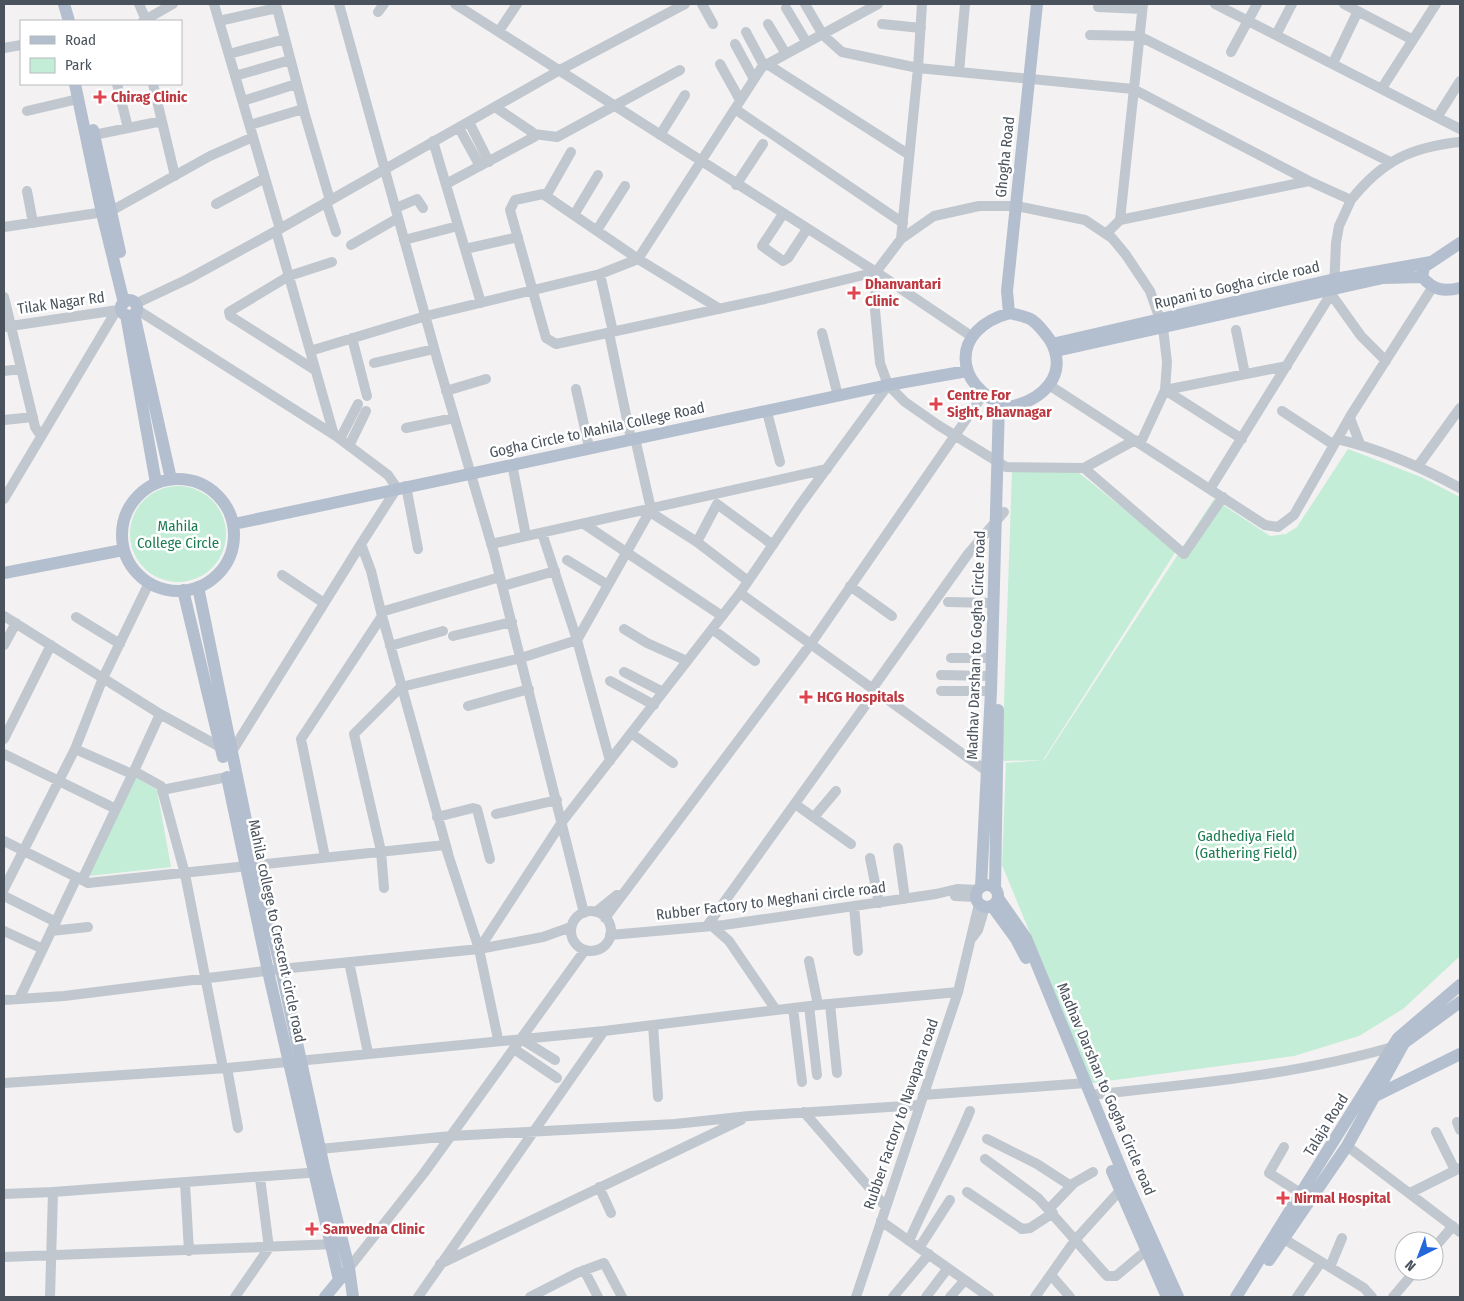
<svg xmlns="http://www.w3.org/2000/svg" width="1464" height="1301" viewBox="0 0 1464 1301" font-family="'Fira Sans Condensed',sans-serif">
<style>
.green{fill:#c3edd6}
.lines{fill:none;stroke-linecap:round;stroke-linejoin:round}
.minor{stroke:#c0c7cf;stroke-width:10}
.major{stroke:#b3bece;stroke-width:12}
.health-dot{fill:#e0444e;stroke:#fff;stroke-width:2}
.labels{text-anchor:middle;stroke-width:5;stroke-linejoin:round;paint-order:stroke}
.health-label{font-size:15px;font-weight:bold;fill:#be3a42;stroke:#fff;text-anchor:start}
.street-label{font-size:15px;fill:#4a535d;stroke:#fff}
.park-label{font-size:15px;fill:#1d7c53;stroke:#fff}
</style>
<rect width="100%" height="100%" fill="#f3f1f1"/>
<path class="green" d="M1348 449 1421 477 1460 497V956L1403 1009 1359 1036 1294 1056 1092 1083 1002 865 1006 763 1044 760 1214 499 1270 536 1286 534 1297 527Z
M1012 472H1078L1176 551 1043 760 1002 761Z
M130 534a48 48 0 1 1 96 0a48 48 0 1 1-96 0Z
M135 777 157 790 171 867 89 876Z"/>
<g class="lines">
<path class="minor" d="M139 4 146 20
M214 4 280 229
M339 4 438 362 494 553 584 913
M455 4 876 272 971 336
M702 4 713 24
M805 4 823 35 842 52 918 68 901 239
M922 4 918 68 1133 89 1309 181
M1215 4 1460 129
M1344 4 1413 40
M1098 7 1142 9
M786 8 807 43
M378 12 384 4
M143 21 173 4
M219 21 277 8 305 115 330 200
M768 24 786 54
M882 24 921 28
M499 31 517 4
M746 32 764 66
M1090 35 1139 36 1390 162
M1276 35 1292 4
M735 44 754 79
M4 48 21 45
M1231 52 1257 4
M229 54 285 39
M1333 63 1358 11
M720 64 740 100
M767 64 908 154
M959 72 965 4
M235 76 290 60
M117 84 128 128
M153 84 175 176
M1382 88 1436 4
M243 101 296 84
M735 109 903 223
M27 111 78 99
M1438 116 1460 81
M469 122 489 162
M250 125 303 109
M459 128 480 166
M534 134 557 137 680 70
M94 135 162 121
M660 135 685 95
M433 141 481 303
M446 184 534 137 532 132 495 107
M736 185 763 144
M27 191 33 223
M546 196 571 152
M1351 200C1382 161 1411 147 1460 142
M326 202 336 232
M216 204 265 178
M396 208 417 199 423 208
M783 214 762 246 783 261 788 258 807 229
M574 215 598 175
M1120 220 1309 181 1351 200 1339 226 1336 243 1334 289 1210 489
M4 227 111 211 210 156 253 137
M597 230 625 186
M276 231 334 435
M1106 234 1120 220 1143 4
M404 240 458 226
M351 245 398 218
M465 249 518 237
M876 272 765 299 556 344 546 338 510 210 515 200 543 194 638 259 762 67 878 4
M1331 294 1361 336 1386 361
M4 297 35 427 41 436
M135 304 188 279 276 231 560 70 685 4
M136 309 336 436 388 475 397 488 361 544 371 571 381 612 448 853
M4 327 118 310
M1236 330 1245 374
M613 332 600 274 638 259 720 309
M609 333 631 439
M822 333 838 396
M352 338 367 396
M310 351 426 316 600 274
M374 363 434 349
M315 370 230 316 229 312 289 276 332 262
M4 371 21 369
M1049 385 1265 525 1278 527 1294 515 1351 415 1432 288
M576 389 589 447
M1165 390 1287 366
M1165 390 1242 439
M446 391 486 379
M1282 411 1334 445
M767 412 780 462
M1350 418 1360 444
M4 420 33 417
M406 428 454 418
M340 439 358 404
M1337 439C1381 449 1421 467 1460 488
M1135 440 1084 468 1006 467 938 425 905 402 888 385 880 363 875 310 876 272 901 239 934 216 979 206H1016L1085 220 1112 238 1126 255 1150 291 1163 328 1167 362 1165 390 1140 444
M349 446 366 411
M512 464 526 536
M1418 466 1460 408
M1084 468 1184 554 1223 497
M406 486 418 549
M4 499 116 311
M650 512 697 542 748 581
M584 524 722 616
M542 533 577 640 610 761
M697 542 717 504 773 545
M491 544 827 469
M567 560 608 585
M282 575 324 603
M503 586 555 571
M850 586 892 616
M740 593 992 775
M948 602 994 603
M381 612 500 577
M4 616 160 714 231 753 361 544
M76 617 120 644
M624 629 647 643 687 661
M712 629 755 661
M453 636 512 622
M4 645 16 623
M390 646 443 631
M951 658H992
M624 672 663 692
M941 675 991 676
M610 681 654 705
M872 689 968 554 1004 512
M941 691H991
M468 706 529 689
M631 733 673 763
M4 739 51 645
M75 749 132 774
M4 754 116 809
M134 771 160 714
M162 790 227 777
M795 804 851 844
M496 814 557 800
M437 817 473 808 477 809 490 859
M814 817 836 791
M4 841 88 883 445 845 479 949 498 1039
M898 848 905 899
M325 857 301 739 382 616
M870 858 879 903
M82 880 134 771 161 786 185 874 223 1068
M384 888 381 851 354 734 401 687 521 658 577 640 651 509 635 438
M4 889 75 749 103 678 149 583
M4 896 56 922
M955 896 976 897
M854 906 858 951
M571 931a20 20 0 1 1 40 0a20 20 0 1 1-40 0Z
M596 912 617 895
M605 918 810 645 983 395
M707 926 875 692
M712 926 729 941 776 1010
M4 931 43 949
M51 931 88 927
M610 935 724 925 936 894 957 889 978 890
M972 938 978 930 985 907
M479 949 562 822 740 593 800 505 888 385
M809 961 818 1005
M349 962 368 1053
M19 999 77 877
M4 1000 64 996 281 969 479 949 543 937 571 927
M830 1004 837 1073
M809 1006 817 1075
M793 1008 802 1082
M653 1025 658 1097
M604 1031 818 1005 958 992
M521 1039 555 1060
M514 1049 557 1078
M227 1068 238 1128
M4 1083 227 1068 604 1031 418 1297
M923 1095 1086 1083
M1090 1095C1193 1084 1297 1075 1396 1046
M804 1112 886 1207
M1457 1122 1460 1130
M1436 1132 1455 1170
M987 1139 1037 1164 1071 1186
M1347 1146 1460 1232
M1284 1147 1269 1173 1302 1194
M320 1149 451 1136 675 1124 749 1116 920 1105
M985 1159 1038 1198 1107 1276H1116L1147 1250
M185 1183 189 1251
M599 1187 611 1213
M53 1192 321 1172
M967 1192 1022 1229 1030 1228 1053 1213
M1410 1193 1460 1168
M4 1194 53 1192 50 1297
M1049 1209 1074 1183 1093 1172
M881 1221 989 1297
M1284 1239 1364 1288 1372 1297
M909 1241C928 1197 952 1155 970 1111
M919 1248 950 1200
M1434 1248 1453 1226
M4 1257 336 1244
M440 1264 741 1120
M1330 1267 1342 1238
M349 1268 424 1173 585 950
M584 1270 598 1297
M1051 1275 1070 1297
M235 1297 269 1248 260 1178
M530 1297 577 1273 604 1263 622 1297
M856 1297 958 992 979 904
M893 1297 929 1254
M926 1297 948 1268
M950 1297 965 1280
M1035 1297 1076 1239 1124 1186
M1297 1297 1321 1262
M1393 1297 1415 1271"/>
<path class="major" d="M64 4 69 21
M75 84 102 213 124 303
M93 130 120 252
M1460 243 1424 267 1422 277C1434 290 1443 292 1460 288
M121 308a8 8 0 1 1 16 0a8 8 0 1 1-16 0Z
M1009 313 1007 291 1037 4
M1010 313C1017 315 1026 316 1032 320 1039 325 1045 333 1050 340 1070 375 1042 401 1008 407 952 386 950 329 1010 313Z
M134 314 171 479
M126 315 156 483
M1052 344 1335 279 1431 262
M1056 351 1383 278 1422 277
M122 535a56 56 0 1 1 112 0a56 56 0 1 1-112 0Z
M234 524 888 385 967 371
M4 573 123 550
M198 587 255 864 281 969 325 1172 349 1268 353 1297
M183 590 223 757
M227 777 268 971 339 1280
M976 896a11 11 0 1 1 22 0a11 11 0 1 1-22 0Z
M981 887 991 691 999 404
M995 889 998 710
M998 898 1026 938 1127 1183 1178 1297
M992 906 1016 939 1026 958
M1375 1096 1460 1054
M1112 1171 1167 1297
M1269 1260 1347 1146 1404 1043 1460 1002
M325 1297 344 1274
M1236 1297 1398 1038 1460 985"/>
</g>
<g class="health-dot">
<path d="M97.5 89.5h5v5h5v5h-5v5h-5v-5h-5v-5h5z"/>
<path d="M851.5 285.5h5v5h5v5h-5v5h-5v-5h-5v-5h5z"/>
<path d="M933.5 396.5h5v5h5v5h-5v5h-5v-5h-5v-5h5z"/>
<path d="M803.5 689.5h5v5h5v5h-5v5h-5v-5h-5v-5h5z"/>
<path d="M1280.5 1190.5h5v5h5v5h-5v5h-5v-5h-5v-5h5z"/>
<path d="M309.5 1221.5h5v5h5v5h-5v5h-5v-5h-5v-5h5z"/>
</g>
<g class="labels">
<g class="health-label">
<text x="111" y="102">Chirag Clinic</text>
<text x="865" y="289">Dhanvantari<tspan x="865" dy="17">Clinic</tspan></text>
<text x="947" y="400">Centre For<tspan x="947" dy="17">Sight, Bhavnagar</tspan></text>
<text x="817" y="702">HCG Hospitals</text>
<text x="1294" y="1203">Nirmal Hospital</text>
<text x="323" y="1234">Samvedna Clinic</text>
</g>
<g class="street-label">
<text transform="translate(1005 157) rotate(-84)" y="5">Ghogha Road</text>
<text transform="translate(1237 285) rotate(-13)" y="5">Rupani to Gogha circle road</text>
<text transform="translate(61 303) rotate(-8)" y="5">Tilak Nagar Rd</text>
<text transform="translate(597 430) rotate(-12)" y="5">Gogha Circle to Mahila College Road</text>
<text transform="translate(976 645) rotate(-88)" y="5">Madhav Darshan to Gogha Circle road</text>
<text transform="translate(771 901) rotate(-7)" y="5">Rubber Factory to Meghani circle road</text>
<text transform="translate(277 931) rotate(78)" y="5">Mahila college to Crescent circle road</text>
<text transform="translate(1106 1089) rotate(67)" y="5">Madhav Darshan to Gogha Circle road</text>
<text transform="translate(901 1114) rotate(-71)" y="5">Rubber Factory to Navapara road</text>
<text transform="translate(1326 1125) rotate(-58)" y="5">Talaja Road</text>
</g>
<g class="park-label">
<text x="178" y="531">Mahila<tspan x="178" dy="17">College Circle</tspan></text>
<text x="1246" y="841">Gadhediya Field<tspan x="1246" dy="17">(Gathering Field)</tspan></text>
</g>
</g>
<rect width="1464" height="1301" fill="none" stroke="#4a535d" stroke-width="10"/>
<rect x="20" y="20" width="162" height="65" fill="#ffffff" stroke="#b7babe"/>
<rect x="30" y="36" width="25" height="8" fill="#b3bece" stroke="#b7babe"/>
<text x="65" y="45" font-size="15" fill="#4a535d">Road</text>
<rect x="30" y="58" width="25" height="15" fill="#c3edd6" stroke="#b7babe"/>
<text x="65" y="70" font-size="15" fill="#4a535d">Park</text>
<g transform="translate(1419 1256) rotate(222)"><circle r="24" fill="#ffffff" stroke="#b7babe"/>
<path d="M0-4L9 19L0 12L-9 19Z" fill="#2567da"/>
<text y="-8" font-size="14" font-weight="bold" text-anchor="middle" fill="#4a535d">N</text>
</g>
</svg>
